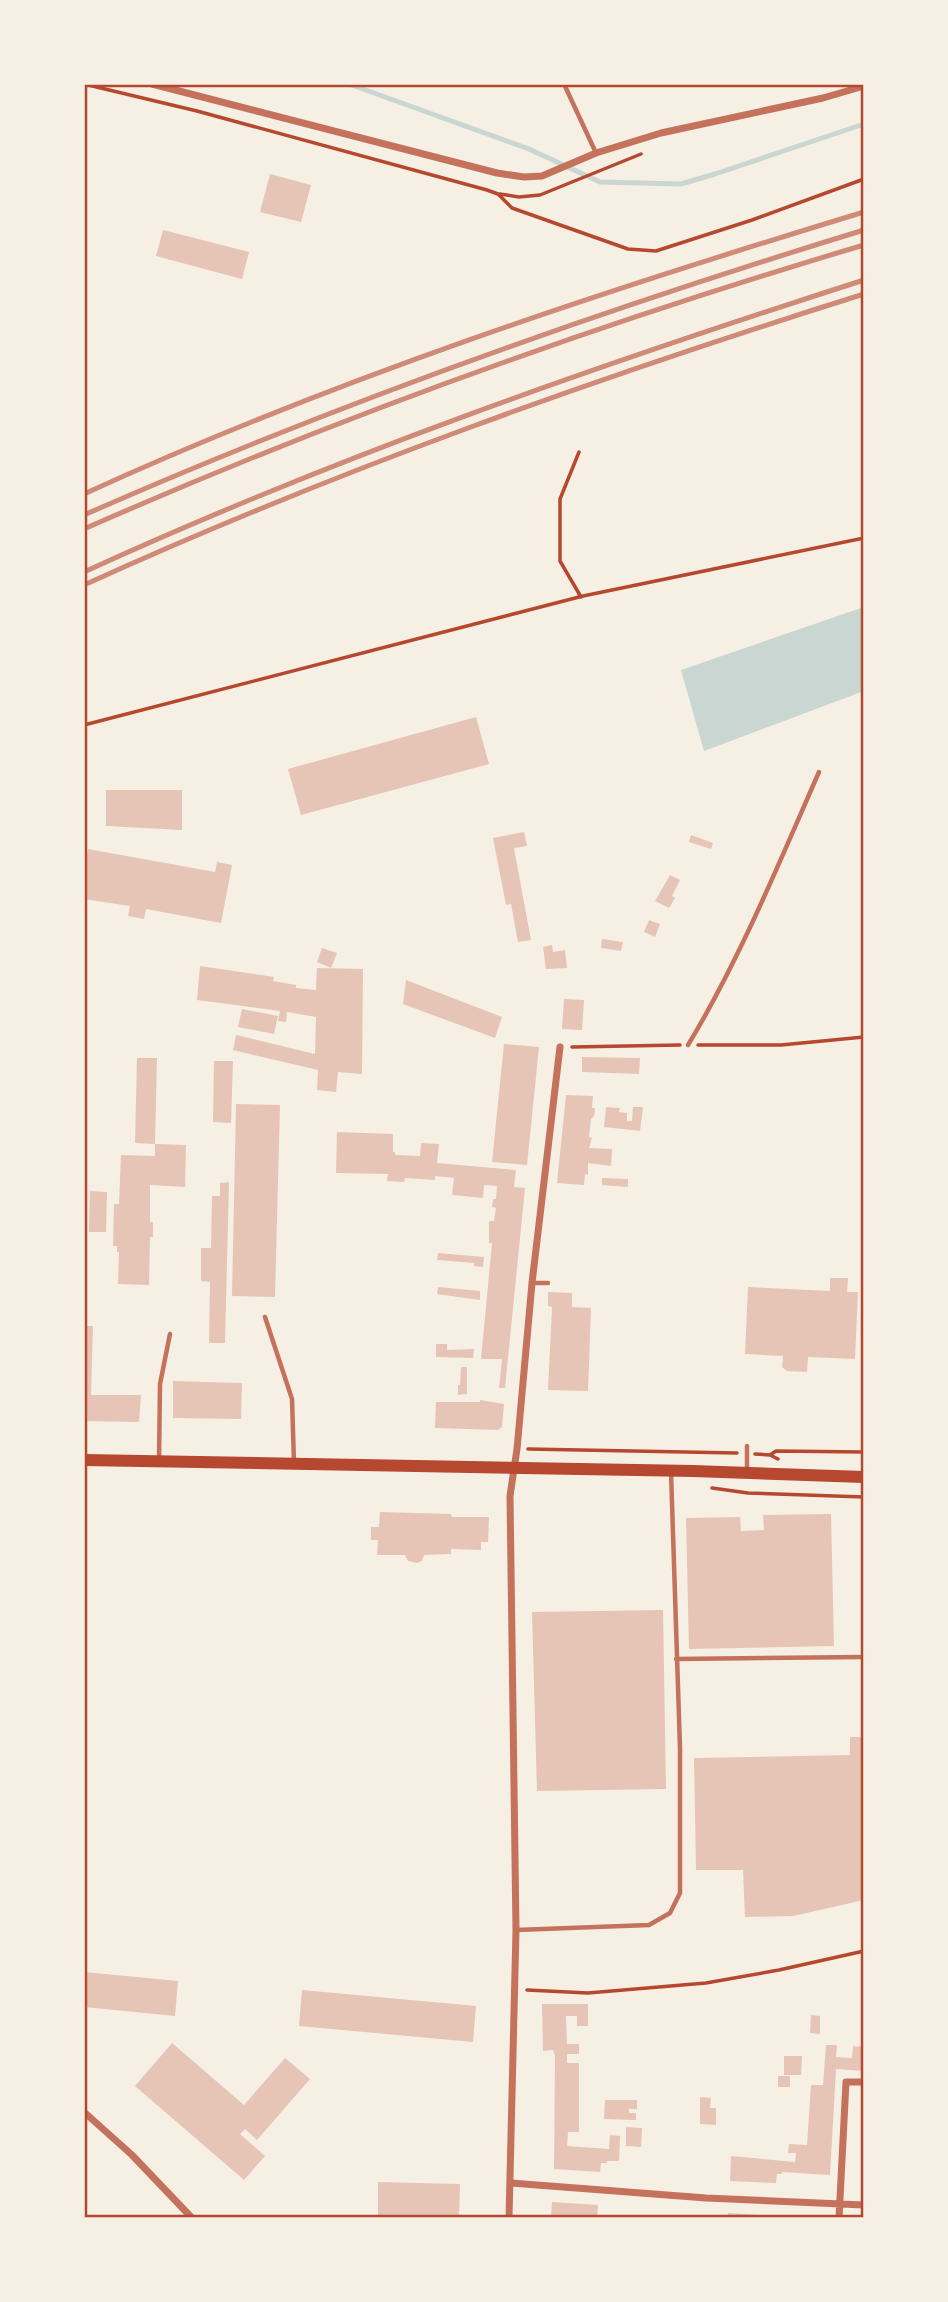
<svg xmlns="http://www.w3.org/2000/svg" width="948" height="2302" viewBox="0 0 948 2302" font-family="'Nunito Sans',sans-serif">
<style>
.water{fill:#c9d6d2}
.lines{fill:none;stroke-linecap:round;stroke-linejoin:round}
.stream{stroke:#c9d6d2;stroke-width:5}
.building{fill:#e6c5b7}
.path{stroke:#b5482f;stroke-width:3.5}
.service{stroke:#c5725c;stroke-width:4.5}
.minor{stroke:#c5725c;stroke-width:7}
.primary{stroke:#b5482f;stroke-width:12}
.rail{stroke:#cf8b77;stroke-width:5}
.neatline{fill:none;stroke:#b5482f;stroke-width:2.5}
</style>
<rect width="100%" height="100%" fill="#f6efe4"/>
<path class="water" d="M864 607V691L704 751 681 670Z"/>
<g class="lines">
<path class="stream" d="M349 84 529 149 600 182 681 184 715 174 864 124"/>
</g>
<path class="building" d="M270 174 311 185 301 222 260 212Z
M163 230 249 252 242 279 156 256Z
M476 717 489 764 301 815 288 769Z
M106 790H182V830L106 826Z
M524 832 527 846 514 848 531 940 518 942 511 904 506 905 493 838Z
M691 835 713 843 711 849 689 842Z
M88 849 215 872 217 862 232 865 221 923 146 909 144 919 128 916 130 906 84 899V867Z
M670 875 680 880 672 896 675 898 669 908 655 901Z
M649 920 660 924 655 937 644 932Z
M602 939 623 942 621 951 601 948Z
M552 945 553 952 565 950 567 968 546 969 543 947Z
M322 948 337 953 331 968 317 962Z
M200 966 274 977 273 981 296 985V988L316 990 317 968 363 969 362 1074 338 1072 336 1092 317 1090 318 1070 233 1050 236 1035 315 1054 316 1017 287 1012 286 1022 278 1021 280 1011 197 1000Z
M406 980 502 1017 495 1038 403 1004Z
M564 999 584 1000 582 1030 562 1029Z
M242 1009 278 1016 274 1034 238 1027Z
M504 1044 539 1047 527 1165 492 1162Z
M582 1057 640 1058 639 1074 582 1072Z
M137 1058H157L155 1144 135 1143Z
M214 1061H233L231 1123 213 1122Z
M566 1095 593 1096 592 1108H595L594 1116 591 1119 589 1137 592 1138 589 1148 612 1149 611 1166 588 1163V1175L585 1174 584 1185 557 1183Z
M236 1104 280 1105 275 1297 232 1296Z
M606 1107 620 1108 619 1112 627 1113V1121H632L633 1107H643L640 1131 604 1127Z
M337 1132 393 1134V1152H395V1155L420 1156 421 1143 439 1144 437 1163 516 1170 514 1187 525 1188 505 1388H499L502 1359H481L492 1243H489V1221H494L496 1208 492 1207 493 1199H496L497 1186 484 1185 483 1198 452 1195 454 1178 435 1176V1180L405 1178 404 1182 387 1181 388 1174 336 1173Z
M155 1144 186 1145 185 1187 150 1185V1222H153V1237H150L149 1285 118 1284 119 1252H117V1246H113L114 1204H119L121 1155 155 1156Z
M602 1178 628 1179V1187L602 1185Z
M229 1182 225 1343H209L210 1282 201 1281V1248H211L212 1196H220V1183Z
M90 1191 107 1192 106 1232H89Z
M438 1253 484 1257 483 1267 474 1266V1263L437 1260Z
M830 1278H848L847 1292H858L855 1359 808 1357 807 1372 787 1371 782 1367 783 1356 745 1354 748 1287 830 1291Z
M438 1287 480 1291V1300L437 1294Z
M548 1292 572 1293V1307L591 1308 588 1391 548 1390 552 1307 548 1306Z
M84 1326H93L91 1395H141L139 1422 84 1421Z
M436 1344H447V1350L474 1349 473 1358 436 1357Z
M461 1367H467V1394L458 1395V1385H460Z
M173 1381 242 1383 241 1419 173 1418Z
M480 1400 504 1404 502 1427 498 1430 435 1428 436 1402H480Z
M380 1512 451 1514 452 1517H489L488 1542H481V1550L451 1549V1554L424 1555 422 1561 417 1563 408 1561 405 1555H377L378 1540H371V1527H379Z
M831 1514 834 1646 689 1649 686 1518 740 1517 741 1531 764 1530 763 1515Z
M663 1610 666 1789 537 1791 532 1612Z
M850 1737H864V1900L793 1916 745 1917 743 1870H696L694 1758 850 1755Z
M84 1972 178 1981 175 2016 84 2007Z
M302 1990 476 2006 473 2042 299 2026Z
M542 2004H588V2026H577V2016H566L567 2044H579V2054H567V2063H579V2132H568L567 2146 609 2149 610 2135 620 2136 619 2161H607V2163H601L600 2172 554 2169 555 2056 553 2050 543 2051Z
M811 2015 820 2016V2034L810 2033Z
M172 2043 244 2105 285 2058 310 2079 257 2140 245 2129 240 2134 265 2156 244 2180 135 2086Z
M826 2045H837L836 2057 852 2058 853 2046 864 2047V2071L836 2069 830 2175 782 2172V2174H777L776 2183 730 2181 731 2156 795 2162 796 2153H788L789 2144 807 2145 811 2085H823Z
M784 2056H802L801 2075H784Z
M778 2076H790V2087H778Z
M700 2097 711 2098 710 2108H716V2125L700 2124Z
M605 2100H637V2109H629V2113H636V2120L604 2119Z
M626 2127 642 2128 641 2147 626 2146Z
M378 2182 460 2184 459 2218H378Z
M552 2202 598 2205 597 2218H551Z
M728 2213 777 2216V2218H727Z"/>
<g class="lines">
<path class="path" d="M84 84 197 111 487 190 498 194 512 208 628 249 656 251 752 220 864 179
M500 194 519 197 540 195 641 154
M579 452 560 499V561L581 597
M84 725 583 596 864 538
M698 1045H781L864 1037
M572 1047 680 1045
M528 1449 737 1453
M755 1454 770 1455 778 1459
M770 1455 776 1451 864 1452
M712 1488 748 1493 864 1497
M527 1990 588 1993 706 1983 779 1970 864 1951"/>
<path class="service" d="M564 84 596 153
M688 1045C739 961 779 863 819 772
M532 1283H548
M265 1317 292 1399 294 1463
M747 1446V1472
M159 1461 160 1384 170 1334
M676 1659 864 1657
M516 1930 649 1925 670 1913 680 1893V1748L671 1472"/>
<path class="minor" d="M152 84 497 173 524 177 542 176 596 153 661 133 823 98 864 86
M84 2112 132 2155 192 2218
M511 2183 706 2198 864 2205
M509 2218 516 1930 510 1496 517 1449 532 1283 560 1047
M839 2218 846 2082H864"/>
<path class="primary" d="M84 1460 693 1471 864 1477"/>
<path class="rail" d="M84 494C335 379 600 292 864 212
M84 515C338 403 599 311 864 230
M84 529C338 417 598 324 864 245
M84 572C337 456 599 365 864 280
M84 585C337 470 599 377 864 294"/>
</g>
<rect width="948" height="2302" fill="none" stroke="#f6efe4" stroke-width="172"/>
<rect x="86" y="86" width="776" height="2130" class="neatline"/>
</svg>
